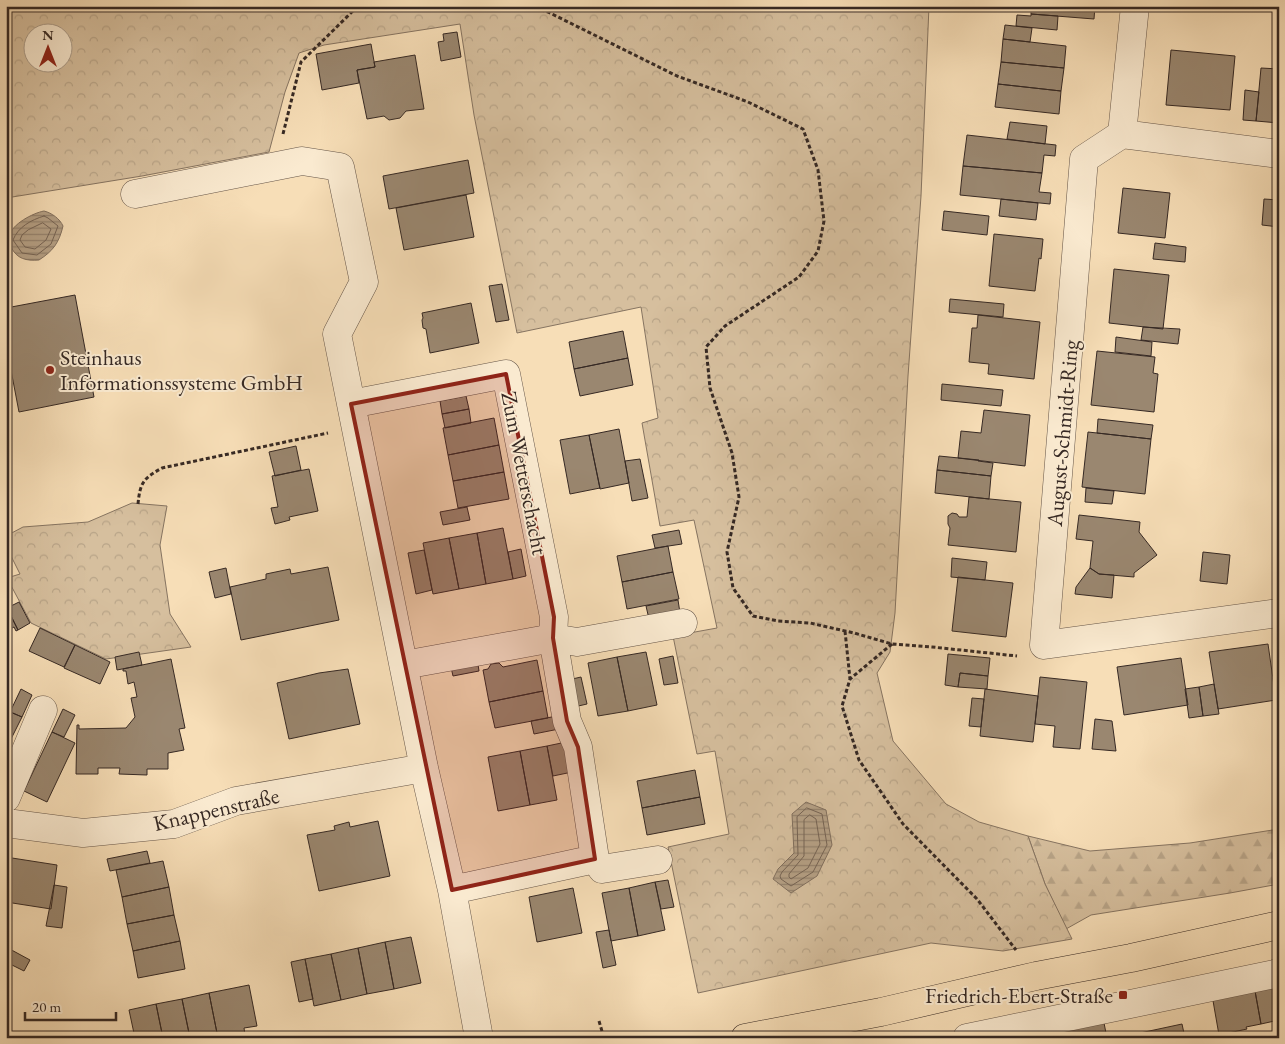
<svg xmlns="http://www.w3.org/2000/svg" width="1285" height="1044" viewBox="0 0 1285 1044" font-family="'EB Garamond',serif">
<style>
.forest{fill:url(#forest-firs);stroke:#867461}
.park{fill:url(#park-crowns);stroke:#867461;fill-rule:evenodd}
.water{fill:url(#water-rules);stroke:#82705e}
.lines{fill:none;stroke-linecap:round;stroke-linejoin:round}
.shore{stroke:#766454;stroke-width:1}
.building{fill:#9a8770;stroke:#362924}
.minor-casing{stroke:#665649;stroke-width:29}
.major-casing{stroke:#362924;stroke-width:29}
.path{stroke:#362924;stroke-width:3;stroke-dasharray:4 2.5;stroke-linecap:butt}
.minor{stroke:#faead0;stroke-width:28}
.major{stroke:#f7deb7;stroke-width:28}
.marked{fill:#8f2418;fill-opacity:0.2;stroke:#8f2418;stroke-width:4;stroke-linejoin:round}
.poi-dot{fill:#8f2418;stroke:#faead0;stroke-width:2}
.labels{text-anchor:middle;stroke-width:4;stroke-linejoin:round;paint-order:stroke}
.poi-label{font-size:22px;fill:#362924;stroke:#faead0;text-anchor:start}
.street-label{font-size:22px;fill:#362924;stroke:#faead0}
</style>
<defs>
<pattern id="forest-firs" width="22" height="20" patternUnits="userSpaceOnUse" patternTransform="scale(1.25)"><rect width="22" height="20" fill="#d6bf9e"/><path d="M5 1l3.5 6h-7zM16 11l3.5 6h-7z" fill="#b8a488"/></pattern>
<pattern id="park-crowns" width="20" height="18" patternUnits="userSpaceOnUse" patternTransform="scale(1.25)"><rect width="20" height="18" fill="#d6bf9e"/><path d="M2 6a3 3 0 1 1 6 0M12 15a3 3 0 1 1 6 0" fill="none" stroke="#b8a488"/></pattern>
<pattern id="water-rules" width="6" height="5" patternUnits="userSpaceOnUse" patternTransform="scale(1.25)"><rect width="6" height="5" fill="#b5a085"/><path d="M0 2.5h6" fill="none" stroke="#94826d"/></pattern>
</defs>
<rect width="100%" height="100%" fill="#f7deb7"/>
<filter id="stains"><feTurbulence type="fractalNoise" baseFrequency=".004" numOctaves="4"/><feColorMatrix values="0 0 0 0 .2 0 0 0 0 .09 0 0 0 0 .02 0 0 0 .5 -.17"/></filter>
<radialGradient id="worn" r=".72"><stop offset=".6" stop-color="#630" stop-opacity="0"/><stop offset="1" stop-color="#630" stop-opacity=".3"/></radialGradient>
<path class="forest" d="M1279 829V884L1230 893 1091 915 1066 929 1045 884 1028 836 1090 851 1190 843Z"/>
<path class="park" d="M6 6H929L921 196 908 376 895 613 890 652 877 673 893 741 946 804 979 822 1028 836 1045 884 1072 939 1003 951 931 943 698 993 668 847 729 834 715 751 697 754 673 636 717 628 694 520 660 526 642 423 658 418 641 307 517 333 474 115 460 24 324 45 299 53 285 92 269 152 142 176 6 198ZM32 32H62V62H32Z
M132 503 167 506 160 545 170 614 191 647 106 659 31 623 7 578 20 574 6 546V536L23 527 88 522Z"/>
<path class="water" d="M44 211C52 213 60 219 63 226 59 243 53 251 39 260 26 261 17 259 11 247 9 244 8 240 9 236 12 224 33 213 44 211Z
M806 802 826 810 832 845 817 876 791 893 773 879 778 869 794 853 792 814Z"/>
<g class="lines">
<path class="shore" d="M44 216 48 218 58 226 51 244 37 255 22 253 13 240C18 227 31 220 44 216Z
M43 223 51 229 46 240 35 249 25 247 20 240 22 235 28 230Z
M807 808 822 814 827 845 813 872 791 886 781 879 780 876 782 872 798 855 797 817Z
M810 815 816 819 820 844 808 868 791 879 789 877V874L804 856V820Z"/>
</g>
<path class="building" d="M1031 6H1095L1094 19 1031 14Z
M1031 14 1058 16 1057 30 1016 26 1017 15 1031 16Z
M1005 25 1032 28 1030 42 1003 39Z
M457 32 461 57 441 61 438 42 444 41 443 34Z
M1003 39 1066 46 1064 68 1001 62Z
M371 44 375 67 357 70 359 83 322 90 316 54Z
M1171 50 1235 56 1230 110 1166 105Z
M415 55 424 109 406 111 400 118 389 120 384 116 367 119 357 70 375 67 374 62Z
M1001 62 1064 68 1061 91 998 84Z
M1261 68 1279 69V123L1256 121Z
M998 84 1061 91 1059 114 995 107Z
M1245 90 1259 92 1256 121 1243 120Z
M1010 122 1047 126 1045 144 1007 139Z
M967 135 1056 145 1055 156 1044 155 1042 173 963 166Z
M468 160 474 193 389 209 383 176Z
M963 166 1042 173 1039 192 1051 193 1050 204 960 195Z
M1123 188 1170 193 1165 238 1118 233Z
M466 195 474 237 404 250 396 208Z
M1001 199 1038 203 1036 220 999 216Z
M1264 199 1279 200V227L1262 225Z
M944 211 989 216 987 235 942 230Z
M994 234 1043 239 1041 259 1039 258 1035 291 989 286Z
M1155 243 1186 247 1185 262 1153 259Z
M1114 269 1169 275 1163 329 1109 323Z
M502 284 509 320 496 322 489 286Z
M75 295 94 397 19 412 6 344V308Z
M950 299 1004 304 1003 317 949 312Z
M471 303 479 343 430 353 426 329 423 328 422 320 423 318 422 313Z
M978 315 1040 322 1034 379 988 374 989 364 969 362 972 328H977Z
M1143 327 1180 329 1178 344 1141 340Z
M623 331 628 358 574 369 569 342Z
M1116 337 1152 342 1151 356 1115 352Z
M1097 351 1155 357 1153 373 1158 374 1154 412 1091 405Z
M628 358 633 385 580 396 574 369Z
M942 384 1003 390 1001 406 941 400Z
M466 396 469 409 442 414 440 401Z
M469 409 471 423 445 428 442 414Z
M984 410 1030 415 1025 466 958 458 961 431 981 433Z
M494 418 499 445 448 455 443 428Z
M1098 419 1153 425 1151 439 1097 433Z
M619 429 629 483 600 489 589 435Z
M1088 432 1151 439 1145 494 1082 487Z
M589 435 600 488 570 494 560 440Z
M499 445 504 472 453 481 448 455Z
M296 446 301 470 275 476 269 452Z
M939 456 979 460 978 461 993 463 991 476 937 470Z
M640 459 648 498 632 501 625 461Z
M309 469 318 511 289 517 290 520 275 524 271 508 278 507 272 476Z
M937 470 991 476 989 499 935 493Z
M504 472 509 499 458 508 453 481Z
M1086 488 1114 491 1112 504 1085 502Z
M969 497 1021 502 1016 552 948 545 950 528 948 524V516L952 513 957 514 959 517H967Z
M467 507 470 520 443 525 440 512Z
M1079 515 1140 522 1139 532 1157 555 1134 573V577L1099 574 1090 568 1093 541 1076 539Z
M1279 524V563H1275Z
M503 528 513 579 486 584 477 533Z
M679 530 682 544 655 548 652 535Z
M477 533 486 584 459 589 449 538Z
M449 538 459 589 433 594 423 543Z
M668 546 673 572 622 582 617 556Z
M521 549 526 576 513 579 508 552Z
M424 550 432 590 416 594 408 553Z
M1203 552 1230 555 1227 584 1200 581Z
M952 558 987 562 985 580 951 577Z
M328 567 339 620 241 640 230 587 266 579V574L290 569 291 574Z
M226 568 231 594 215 598 209 572Z
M1090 568 1099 574 1114 575 1112 598 1075 594 1076 587Z
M673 572 679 599 627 609 622 582Z
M958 577 1013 583 1006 637 952 631Z
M678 600 680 613 649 619 646 606Z
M19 602 30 623 18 630 7 608Z
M6 606 18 630 16 631 14 627 6 631Z
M40 628 75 645 64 667 29 651Z
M1268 644 1276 700 1218 709 1209 652Z
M75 645 110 662 100 684 64 668Z
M139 652 142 665 117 670 115 657Z
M646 652 657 705 628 711 617 657Z
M948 654 990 658 988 676 960 673 958 687 945 685Z
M673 656 678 683 664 685 659 659Z
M617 657 628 711 598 716 588 663Z
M477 658 479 671 453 676 450 663Z
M1181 658 1188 705 1124 715 1117 667Z
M171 659 185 728 179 729 184 750 168 753V769H147V775L119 774 120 768H98V774H76L77 725H79V729L126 728 135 717 131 698 137 697 134 682 128 684 126 671H123V669Z
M537 660 543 691 489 702 483 670 488 669 491 664 499 663 503 667Z
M348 669 360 724 289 739 277 683 319 673Z
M960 673 988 676 987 689 958 687Z
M581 677 587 704 574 707 568 680Z
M1040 677 1087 682 1080 749 1053 747 1055 726 1035 724Z
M1279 677V704H1277L1273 678Z
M1214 684 1219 714 1203 716 1199 687Z
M1199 687 1203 716 1189 718 1185 689Z
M21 689 32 695 22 717 10 712Z
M985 689 1038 696 1033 742 980 736Z
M543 691 548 718 495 728 489 702Z
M972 698 984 699 981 727 969 726Z
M63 709 75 715 64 737 52 732Z
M6 710 22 717 6 749Z
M562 715 564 728 534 734 531 721Z
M1095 719 1112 721 1116 751 1092 749Z
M52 732 75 743 47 802 24 791Z
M571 741 577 771 553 776 547 746Z
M547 746 557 800 530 805 520 751Z
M520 751 530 805 498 811 488 757Z
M695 770 700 797 642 808 637 781Z
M700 797 705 824 647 835 642 808Z
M378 821 390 876 319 891 307 835 335 830 334 826 349 822 350 827Z
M147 851 150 863 110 871 107 859Z
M12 858 57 865 51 909 6 902Z
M163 861 169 887 122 897 116 870Z
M668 880 674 907 661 909 655 882Z
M655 882 665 930 638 936 629 888Z
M54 885 67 887 62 928 46 926Z
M169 887 174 915 127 924 122 897Z
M573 888 582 933 537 942 529 897Z
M629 888 638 936 611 941 602 893Z
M174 915 180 941 133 951 127 924Z
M609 930 616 965 603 968 596 932Z
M411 937 421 983 394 989 385 942Z
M180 941 185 969 138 978 133 951Z
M385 942 394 989 367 994 358 948Z
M6 947 30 960 24 971 6 962Z
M358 948 367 994 341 1000 331 954Z
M331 954 341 1000 314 1006 305 959Z
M305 959 313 999 299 1002 291 962Z
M249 985 257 1026 244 1028 245 1035 230 1038H218L209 993Z
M1279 986V1020L1261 1024 1255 991Z
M1255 991 1261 1024 1246 1027 1247 1029 1219 1035 1212 995Z
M209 993 218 1038H190L182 999Z
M182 999 190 1038H163L156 1004Z
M156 1004 163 1038H135L129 1010Z
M1103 1018 1107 1038H1063L1062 1031Z
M1182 1024 1185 1038H1139L1140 1033Z
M1062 1031 1063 1038H1027Z"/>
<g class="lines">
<defs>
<path id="minor" d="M1135 6 1122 134 1084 159 1044 645 1279 613
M1122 134 1279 154
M135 194 302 161 340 167 364 282 337 334 424 768 452 890 479 1038
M351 404 506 374 554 617 553 638 577 642 683 623
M404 665 553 638 567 721 578 747 595 859 452 890
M6 798 43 710
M6 823 83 833 174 824 236 801 424 768
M595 859 602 869 658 860
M967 1038 1279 973"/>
<path id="major" d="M745 1038 881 1012 1036 976 1131 958 1279 925"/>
</defs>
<use href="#minor" class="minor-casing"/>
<use href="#major" class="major-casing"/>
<path class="path" d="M528 6 548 12 677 76 748 102 803 129 818 170 824 221 818 251 799 277 725 326 706 347 710 388 732 453 739 497 727 552 733 588 753 616 778 621 810 623 854 633 892 644 932 647 1017 656
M283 134 301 62 358 6
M138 504C140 482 144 478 162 468L328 433
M845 631 850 679
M892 644 850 679 842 706 859 760 903 824 977 899 1016 950
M599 1021 604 1038"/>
<use href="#minor" class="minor"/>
<use href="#major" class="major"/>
</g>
<path class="marked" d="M506 374 554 617 553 638 567 721 578 747 595 859 452 890 351 404Z"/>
<g class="poi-dot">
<circle cx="50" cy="370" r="5"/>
<rect x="1118" y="990" width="10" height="10" rx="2.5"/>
</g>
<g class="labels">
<g class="poi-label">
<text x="60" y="365">Steinhaus<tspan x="60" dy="25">Informationssysteme GmbH</tspan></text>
<text x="1113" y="1003" text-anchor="end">Friedrich-Ebert-Straße</text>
</g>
<g class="street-label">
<text transform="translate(1062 433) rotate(-85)" y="8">August-Schmidt-Ring</text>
<text transform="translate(525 473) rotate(79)" y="8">Zum Wetterschacht</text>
<text transform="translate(216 809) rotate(-13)" y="8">Knappenstraße</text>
</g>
</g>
<rect width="1285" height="1044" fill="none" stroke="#f7deb7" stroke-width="25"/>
<rect x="8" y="8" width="1270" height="1029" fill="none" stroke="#362924" stroke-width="2.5"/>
<rect x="12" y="12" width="1260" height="1019" fill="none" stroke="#362924"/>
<g transform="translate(48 48)"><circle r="24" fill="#faead0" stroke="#ac9d8b"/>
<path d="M0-4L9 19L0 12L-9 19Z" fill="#8f2418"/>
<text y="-8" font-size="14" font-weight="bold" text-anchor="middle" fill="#362924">N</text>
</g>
<path d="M25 1012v8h91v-8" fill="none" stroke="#362924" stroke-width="2.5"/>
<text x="32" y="1012" font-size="15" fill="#362924" stroke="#faead0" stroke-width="4" paint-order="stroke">20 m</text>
<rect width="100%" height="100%" filter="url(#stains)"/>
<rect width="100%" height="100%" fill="url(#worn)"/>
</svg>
